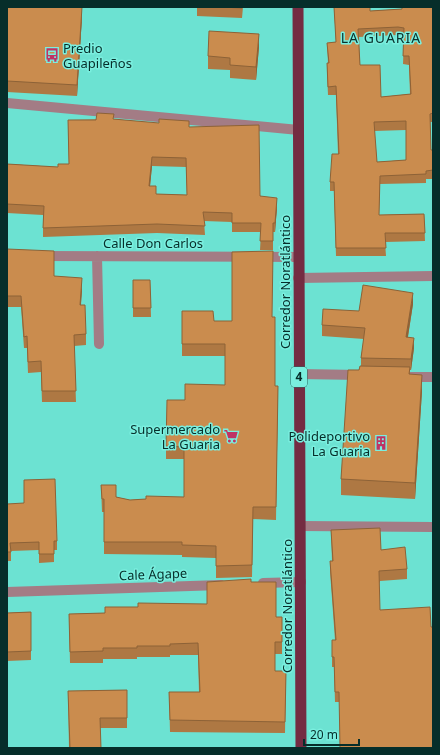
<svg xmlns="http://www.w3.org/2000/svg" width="440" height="755" viewBox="0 0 440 755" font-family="'Noto Sans',sans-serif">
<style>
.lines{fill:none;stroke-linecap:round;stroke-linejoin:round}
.minor{stroke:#a37c85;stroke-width:10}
.trunk{stroke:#742c42;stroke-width:11}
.wall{fill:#ae7843;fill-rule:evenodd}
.shaded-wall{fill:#8d6237}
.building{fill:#ca8c4e;stroke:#8d6237;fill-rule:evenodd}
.labels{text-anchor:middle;stroke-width:3;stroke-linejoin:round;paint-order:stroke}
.shield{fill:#7aefdf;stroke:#296860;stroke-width:1}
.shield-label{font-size:12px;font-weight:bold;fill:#062e2a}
.poi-label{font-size:13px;fill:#062e2a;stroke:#7aefdf;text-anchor:end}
.street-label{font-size:13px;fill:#062e2a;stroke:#7aefdf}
.neighbourhood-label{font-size:14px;letter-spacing:1px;fill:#0a322d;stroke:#7aefdf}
</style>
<rect width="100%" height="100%" fill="#6ce2d2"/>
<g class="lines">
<path class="minor" d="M7 103 299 130
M41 256 298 257
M97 256 99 344
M298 278 433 276
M299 374 361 375
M409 377H433
M301 526 433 527
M263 583 301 582
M7 592 221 585"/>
<path class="trunk" d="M298 7 301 748"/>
</g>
<path class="wall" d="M7 7 82 17 77 96 7 92Z
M197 7H243L242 18 197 16Z
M334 7H370V11L433 7V122H430L431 150H433V179H426V183L380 184 379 215 424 214 425 241 385 242 386 256H336L334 191H330V182L338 154 336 95H328L327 72V63H328L327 43 336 42ZM398 35 404 37 403 64 409 65 410 94 381 97 360 65 359 37ZM406 130V160L377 162 374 131Z
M259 47 256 80 230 78V70L208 69V56Z
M114 119 189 127 260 196 277 207 275 232H273V250H260L261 232H232V222L204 221 205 235 157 233 43 237V215L7 213V164L58 167 69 164 68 120ZM152 166 186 167 187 195 156 194 150 186Z
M7 249 54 276 82 289 81 305 86 334V345L74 346 76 402H42L41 372 28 373 27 348H24L21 307H7Z
M133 280H150L151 317H133Z
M413 304 408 337 414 348 411 370H410V374L422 391 415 499 341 495V479L359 370 361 366V358L364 339 322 336V325L359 311Z
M182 311 214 321H232L272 317 275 386H278L276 520 253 519 252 577 216 578V558L182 557V555L104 554V512H102L101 485 116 497 130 500 146 499 184 497V459H166V446L185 400 225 385V356H182Z
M7 504 57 541V550H54V562L39 563V550L11 551V561H7Z
M331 530 381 550 407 569V579L380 581 339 702H335L334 667H332V640H335L330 571V561H332Z
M251 582 276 617H282V654H275V671H286L285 733 170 732 169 692H199L198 655H170V657H137V659H103V663H70L69 614 105 613 138 607 207 604Z
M31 612V660L7 661V613Z
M127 690V728H100L101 748H69L68 691Z"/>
<path class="shaded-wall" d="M82 7V17L77 96V85Z
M259 34V47L256 80V67Z
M152 157V166L149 196V186Z
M277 198V207L275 232V223Z
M82 278V289L80 316V305Z
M413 293V304L406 348V337Z
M414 338V348L411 370V359Z
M422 375V391L415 499V483Z"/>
<path class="building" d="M7 7H82L77 85 7 81Z
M221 7H242V8Z
M334 7H370V11L402 9V7H433V113L430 114 431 150H433V170L426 171V174L380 176 379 215 424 214 425 233H385L386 248H336L334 182H330L332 154H339L336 86 328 87 327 63H329L327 43 336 42ZM398 27 404 28 403 56H409L411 94 381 97 380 65H360L358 29ZM406 121V160L377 162 374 122Z
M209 31 259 34 256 67 230 65V58L208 56Z
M97 113 114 114 113 119 159 123V119L189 121V127L259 125 260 196 277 198 275 223H273V241H260L261 223H232V213L203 212 205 226 157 224 43 228 44 206 7 204V164L58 167V164H69L68 120H96ZM152 157 186 158 187 195 156 194V186H149Z
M7 249 54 251V276L82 278 80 305H85L86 334 74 335 76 391H42L41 361 28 362 27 336 24 337 21 296H7Z
M273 251 272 317H275V386H278L276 507H253L252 565 216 566V546L182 545V542H104V499H102L101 485H116V497L130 500 146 499V496L184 497V447L166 446 167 400H185V384L225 385V344H182V311H213L214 321H232V252Z
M133 280H150L151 308H133Z
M363 285 413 293 406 337 414 338 411 359 361 358 365 328 322 325 323 309 359 311Z
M360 366 410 367 409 374 422 375 415 483 341 479 348 370H359Z
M55 479 57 541H54V554H39V542L10 543 11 552H7V504L24 503V480Z
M380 528 381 550 405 547 407 569 379 571 380 610 430 607 431 627H433V748H340L339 692H335L334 657H332V640H336L330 561H333L331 530Z
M251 579V582H276V617H282V642H275V671H286L285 722 170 720 169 692H200L198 643 170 644V646H137V648H103V651L70 652 69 614 105 613V607H138V603L207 604V582Z
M31 612V651L7 652V613Z
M127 690V718H100L101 748H70L68 691Z"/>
<defs>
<symbol id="bus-bare" viewBox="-9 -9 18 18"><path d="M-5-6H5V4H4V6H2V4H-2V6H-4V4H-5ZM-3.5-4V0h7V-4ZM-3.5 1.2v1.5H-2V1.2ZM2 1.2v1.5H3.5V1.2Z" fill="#bf3264" stroke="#7aefdf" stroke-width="2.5" paint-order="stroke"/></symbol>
<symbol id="supermarket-bare" viewBox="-9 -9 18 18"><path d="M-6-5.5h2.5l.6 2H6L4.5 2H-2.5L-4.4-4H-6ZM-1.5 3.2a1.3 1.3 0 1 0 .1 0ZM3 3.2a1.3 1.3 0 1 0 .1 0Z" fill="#bf3264" stroke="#7aefdf" stroke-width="2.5" paint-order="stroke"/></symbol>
<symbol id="building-bare" viewBox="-9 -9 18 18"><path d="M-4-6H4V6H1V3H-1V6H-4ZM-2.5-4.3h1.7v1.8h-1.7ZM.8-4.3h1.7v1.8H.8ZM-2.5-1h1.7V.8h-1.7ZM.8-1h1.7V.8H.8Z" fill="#bf3264" stroke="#7aefdf" stroke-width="2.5" paint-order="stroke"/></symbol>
</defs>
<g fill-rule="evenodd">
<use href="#bus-bare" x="42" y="45" width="20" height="20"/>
<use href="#supermarket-bare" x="221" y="426" width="20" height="20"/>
<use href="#building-bare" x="371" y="433" width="20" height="20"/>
</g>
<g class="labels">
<rect class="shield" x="291" y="367" width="16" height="20" rx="3"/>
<g class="shield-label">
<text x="299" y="381">4</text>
</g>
<g class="poi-label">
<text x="63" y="53" text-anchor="start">Predio<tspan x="63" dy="15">Guapileños</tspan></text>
<text x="220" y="434">Supermercado<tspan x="220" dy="15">La Guaria</tspan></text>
<text x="370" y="441">Polideportivo<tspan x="370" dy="15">La Guaria</tspan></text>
</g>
<g class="street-label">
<text x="153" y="248">Calle Don Carlos</text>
<text transform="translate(285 282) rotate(-90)" y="5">Corredor Noratlántico</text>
<text transform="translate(153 574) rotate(-2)" y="5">Cale Ágape</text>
<text transform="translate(287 606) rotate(-90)" y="5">Corredor Noratlántico</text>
</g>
<g class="neighbourhood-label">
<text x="381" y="43">LA GUARIA</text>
</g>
</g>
<rect width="440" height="755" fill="none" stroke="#062e2a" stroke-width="16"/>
<path d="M304 739v6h55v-6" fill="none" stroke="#062e2a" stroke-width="2"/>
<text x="310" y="739" font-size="12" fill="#062e2a" stroke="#7aefdf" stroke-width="3" paint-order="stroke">20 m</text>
</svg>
